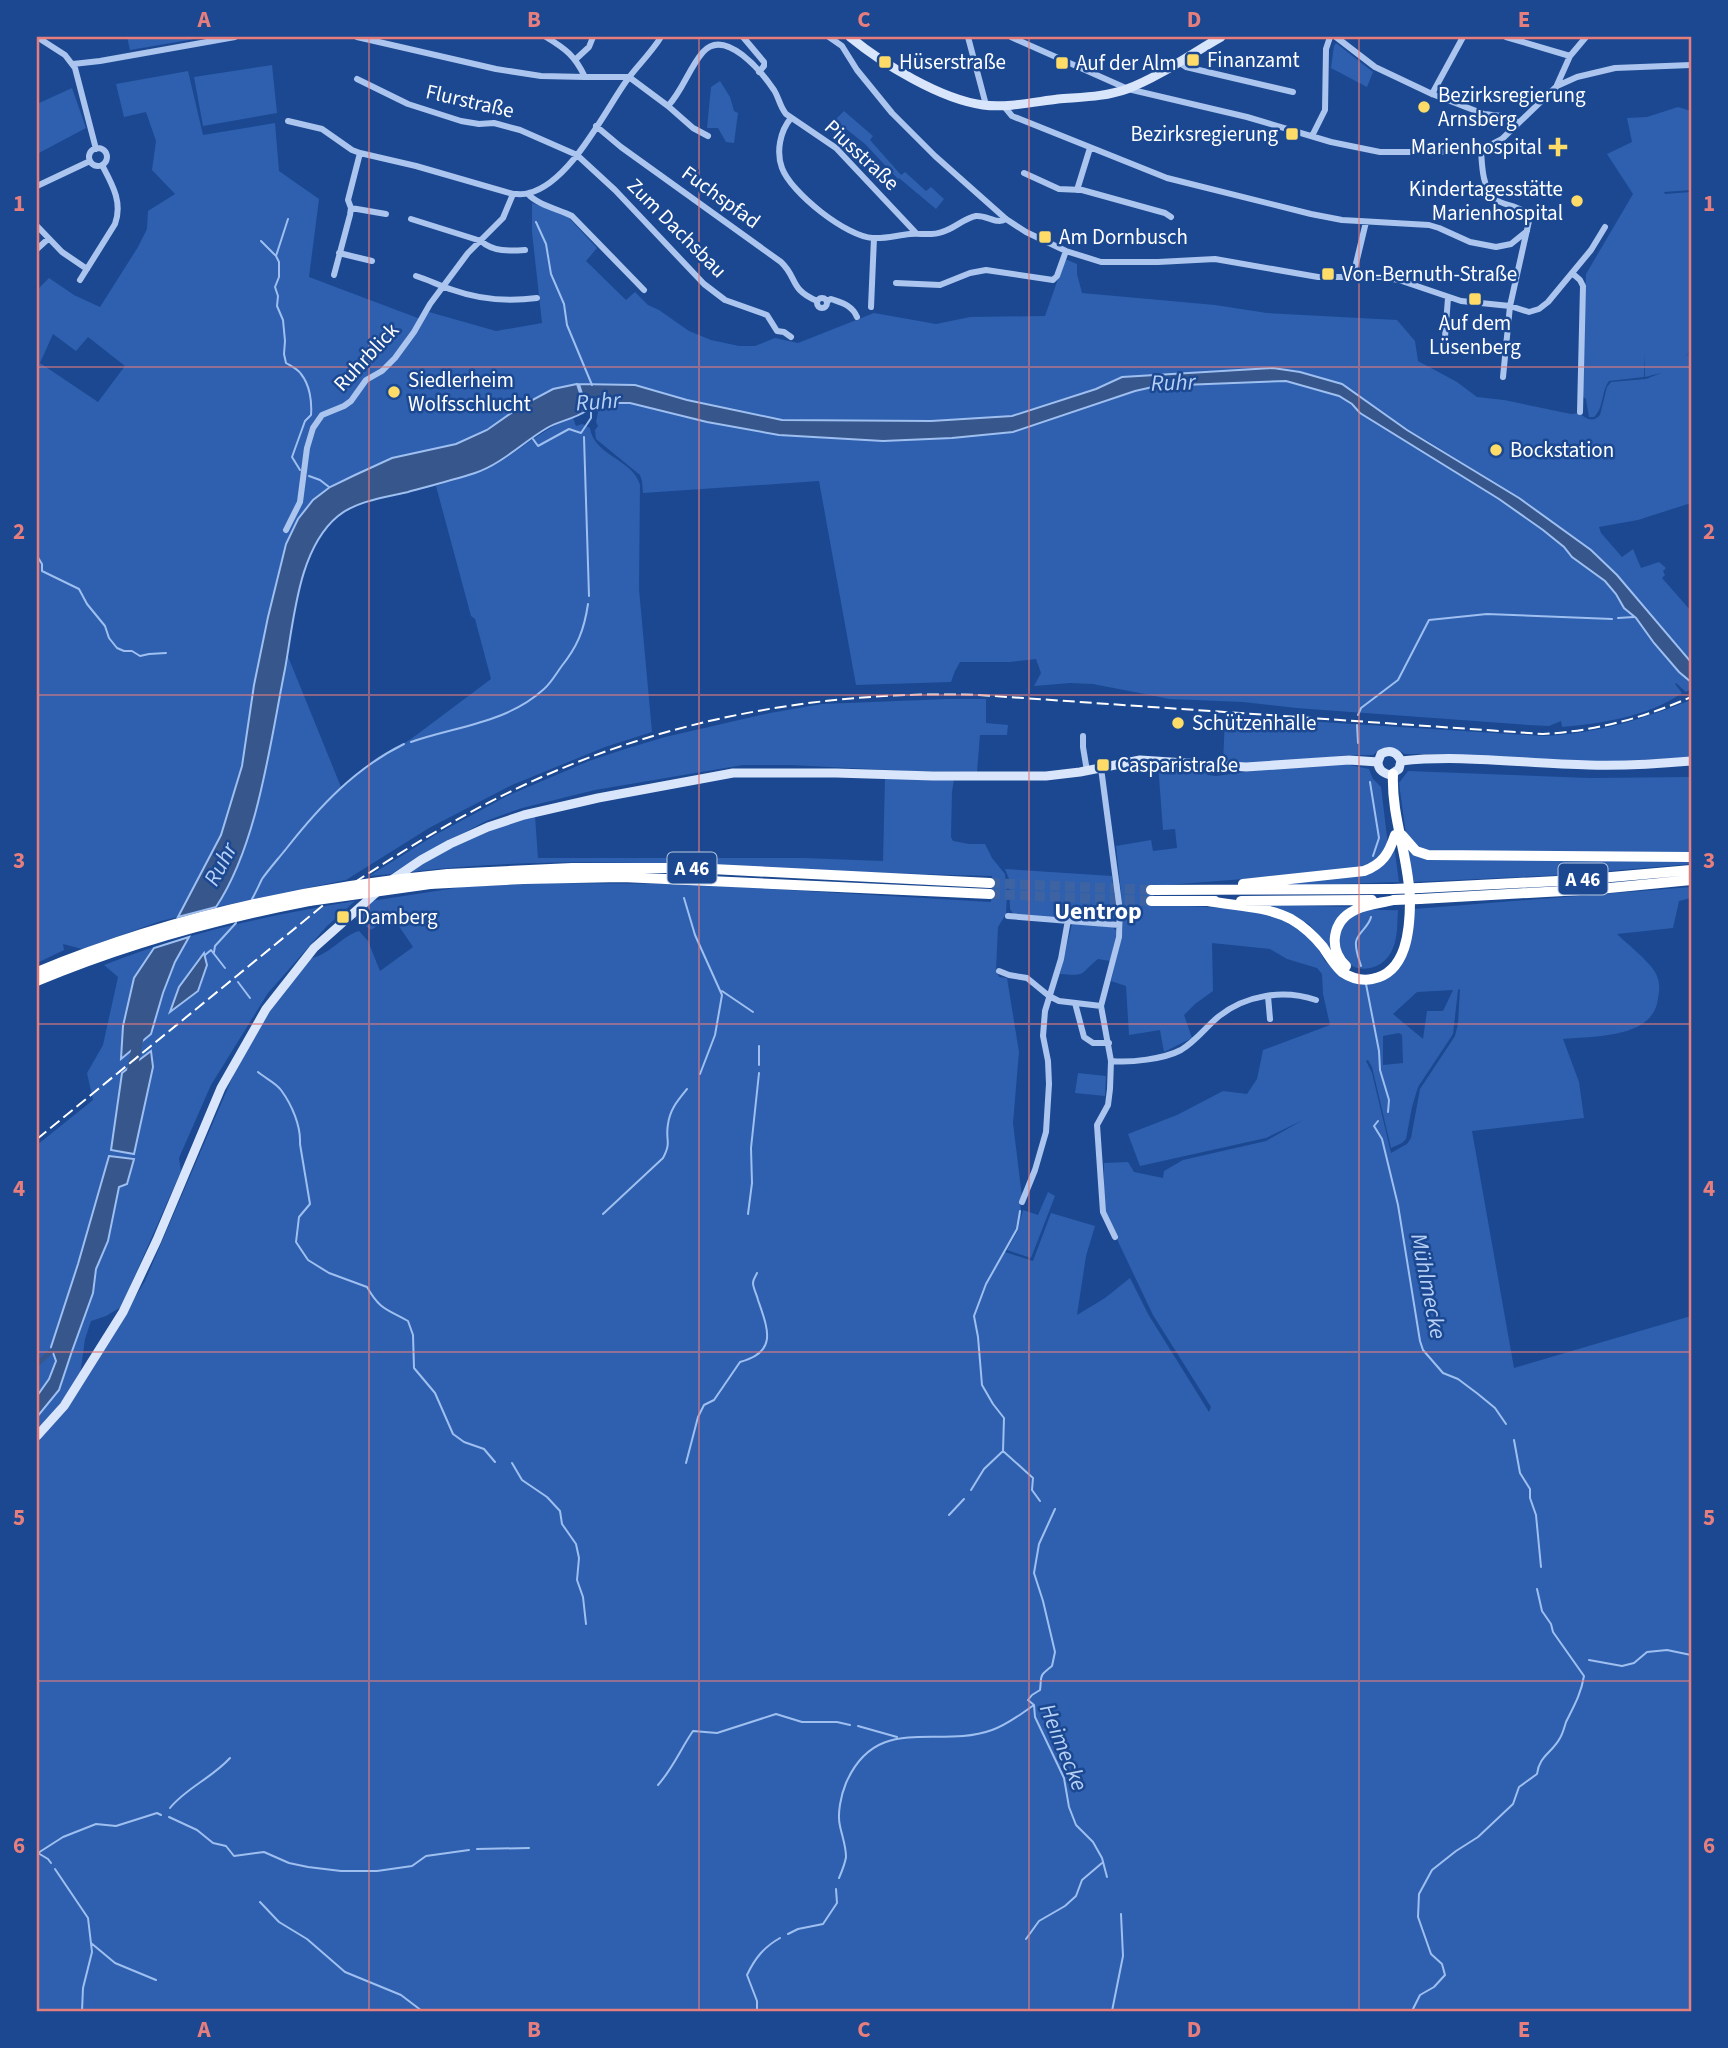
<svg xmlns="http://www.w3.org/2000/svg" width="1728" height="2048" viewBox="0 0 1728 2048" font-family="'Source Sans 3',sans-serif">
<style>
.green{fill:#2e60af;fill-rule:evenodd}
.water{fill:#36568c;stroke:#9ebff0;stroke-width:2}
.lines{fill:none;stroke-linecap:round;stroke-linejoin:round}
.stream{stroke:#9ebff0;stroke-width:2}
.canal{stroke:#36568c;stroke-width:5}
.river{stroke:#36568c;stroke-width:10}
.highway-tunnel{stroke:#3d63a2;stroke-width:10;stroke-dasharray:10 5;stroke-linecap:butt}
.street{stroke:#abc5ee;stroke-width:6}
.secondary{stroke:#d8e5fa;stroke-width:9}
.highway{stroke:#fff;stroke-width:10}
.rail{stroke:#fff;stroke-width:2;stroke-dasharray:12 5;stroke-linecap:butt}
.highway-bridge{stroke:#fff;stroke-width:10}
.grid{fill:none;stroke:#e67e7e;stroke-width:2;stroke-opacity:0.55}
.poi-dot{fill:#ffdc68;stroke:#1b4891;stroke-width:2.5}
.labels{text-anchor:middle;stroke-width:5;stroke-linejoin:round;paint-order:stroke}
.shield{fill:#1b4891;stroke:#bbc8de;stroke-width:2}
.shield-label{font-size:19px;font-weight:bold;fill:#fff}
.poi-label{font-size:21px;fill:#fff;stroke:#1b4891;text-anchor:start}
.street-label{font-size:21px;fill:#fff;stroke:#1b4891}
.water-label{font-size:23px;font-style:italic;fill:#b7d0f5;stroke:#1b4891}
.quarter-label{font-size:24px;font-weight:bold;fill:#fff;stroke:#1b4891}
.neatline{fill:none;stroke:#e67e7e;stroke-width:2.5}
.grid-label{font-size:23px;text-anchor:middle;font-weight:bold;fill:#e67e7e}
</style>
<rect width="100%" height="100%" fill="#1b4891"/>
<path class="green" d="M127 37H206L130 50Z
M1336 43 1373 72 1367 87 1331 68 1334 46Z
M272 65 277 113 203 126 194 77Z
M188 71 203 135 275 123 279 171 319 199 309 277 423 320 429 312 496 331 542 323 532 232V203L558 212 569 218 597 248 586 261 626 300 635 292 648 305 659 310 689 331 711 340 739 346H755L775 338 798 343 874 313 936 324 970 317 1045 316 1065 259 1077 264V274L1082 293 1215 305 1267 313 1397 320 1415 341 1418 361 1457 382 1477 397 1504 400 1571 414 1579 413C1586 419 1593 423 1600 415L1607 387 1611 382 1646 379 1661 373 1645 377V353L1644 377 1609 381C1601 392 1604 408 1594 417H1589L1586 399 1581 395 1586 274 1633 194 1607 154 1632 142 1627 118 1647 117 1678 107 1691 111V190L1664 192 1665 194 1691 192V351L1684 357 1691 352V503L1638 520 1599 527 1601 533 1622 557 1633 549 1641 568 1659 562 1666 568 1663 571 1665 575 1662 578 1691 611V662L1617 575 1591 550 1519 498 1428 441 1300 372 1273 368 1122 377 1096 389 1012 416 931 421H782L687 400 635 385 579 384 595 406 604 403H630L707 422 779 435 883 441 952 438 1013 432 1135 391 1157 386 1286 381 1339 396 1352 404 1361 414 1499 499 1543 530 1564 547 1572 557 1605 581 1616 594 1620 603 1636 618 1654 643 1679 672 1691 682V689L1686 692 1676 683 1675 684 1682 693C1647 717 1603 723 1562 727L1561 721 1549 726 1528 725 1296 708 1243 702 1170 699 1093 684 1070 683 1034 686 1041 673 1036 659 1010 662H960L955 671 951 682 856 685 819 481 643 493 642 481 640 475 596 439 595 430 598 426 596 422 598 412 586 411 577 384 521 406 487 430 456 444 392 458 330 487 286 544 268 617 254 685 242 766 221 835 178 917 161 921 82 949 63 944 64 950 37 963V290L49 278 74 295 100 307 138 247 147 229 148 211 175 194 152 170 156 141 146 112 124 117 116 84ZM53 334 76 351 88 337 125 366 98 402 40 363Z
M720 81 730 97 734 111 738 113 734 143 726 142 718 128H707L711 87Z
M72 88 86 128 37 154V104Z
M844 111 873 136 870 140 901 175 905 172 926 191 931 187 944 199 936 209 899 178 898 179 865 144 835 120Z
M573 418 576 426 582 424 590 428C594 456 633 459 640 485L639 589 652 732 605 747 512 785 429 828 346 880 216 907C250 856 261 793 272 734 277 707 283 681 287 654L341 787 369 764 411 739 491 679 475 619 471 616 436 486C458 479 478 474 498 463 523 448 545 427 573 418Z
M947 699H986V723L1008 725 1007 735H980L977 772 909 771 791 765H743L713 770 595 790 522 808 486 821 420 856 391 874 369 876 435 835 507 796 589 761 625 749 665 737 770 713 822 704Z
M1691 700V758L1588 762 1449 754H1405L1394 748 1381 749 1373 755H1348L1283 762 1223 765 1225 716 1543 736C1596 734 1643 719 1691 700Z
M1158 764 1198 768 1208 775 1216 776 1273 768 1345 764 1369 769 1373 779 1381 787 1388 845 1370 866 1244 879 1154 886V904L1238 909 1278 917 1301 929 1316 945 1325 961 1341 977 1385 980 1399 969 1404 960 1414 909 1691 887V898L1679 901 1673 928 1617 934C1627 944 1648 960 1655 972 1660 981 1660 989 1658 998 1654 1039 1593 1036 1563 1039L1579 1082 1584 1118 1472 1131 1514 1368 1691 1316V2011H37V1441L68 1407 145 1281 239 1062 274 1000 312 958C330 954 342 936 359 931L368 941 380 971 413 947 392 916 371 930 353 917 371 901 462 887 548 883 686 884 991 902 992 876C912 874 832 871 752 867 638 862 523 858 410 872 448 846 492 828 535 816L538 858H804L883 861 885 778 954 779 952 792 951 837 953 841 969 844H985L992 858 1005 874 1007 894 1006 914 998 927 996 971 999 977 1007 978 1019 1052 1013 1123 1022 1197C1019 1204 1021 1206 1021 1214 1021 1227 1011 1241 1005 1252L1033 1261 1051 1213 1095 1226 1086 1256 1077 1315 1105 1298 1130 1278 1148 1314 1209 1412 1211 1407 1153 1315 1104 1212V1163L1128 1162 1134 1172 1163 1178 1164 1171 1183 1160 1266 1141 1303 1120 1266 1138 1140 1166 1128 1134 1177 1115 1223 1091 1247 1094 1257 1079 1263 1050 1330 1025 1323 994 1322 974 1317 968 1287 959 1270 949 1212 943 1213 991 1195 1004 1184 1015 1192 1038 1164 1052 1160 1030 1129 1035 1126 986 1111 981 1123 929V911L1116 846 1151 840 1153 851 1177 848 1175 829 1163 830ZM1460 989 1458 1024 1455 1036 1420 1089 1411 1138 1407 1144 1391 1153 1372 1073 1366 1061 1368 1060 1372 1067 1391 1148 1402 1143 1406 1139 1412 1107 1418 1087 1453 1034 1458 990ZM1453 990 1443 1011H1427L1423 1039 1393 1014 1417 992ZM1399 1033 1402 1035 1403 1063 1383 1065V1036Z
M1408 771 1590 778 1691 777V854L1419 851 1406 834 1399 783Z
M1394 845 1399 882 1245 887 1361 874Z
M1407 847 1414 853 1691 861V864L1562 875 1414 882Z
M1005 869 1112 876 1116 916 1110 922 1014 915 1010 909 1009 879Z
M355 901 327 926 268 993 211 1085 179 1158 181 1171 121 1307 106 1316 91 1321 85 1339 80 1376 49 1419 37 1431V1417L59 1390 93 1293 96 1270 108 1241 119 1187 109 1156 78 1264 51 1347 56 1361 49 1379 37 1396V1145L93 1100 87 1073 103 1045 118 977 104 965C185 933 270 915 355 901ZM188 938C171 969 161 1000 151 1033L154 948Z
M1271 905 1354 907 1344 912 1333 955 1309 924Z
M1398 910C1397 922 1398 936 1393 948 1389 958 1381 966 1370 968 1336 975 1327 924 1360 912 1371 908 1386 911 1398 910Z
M1072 924 1111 926 1117 931 1110 961 1098 959C1078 975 1088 976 1060 974Z
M1078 1073 1106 1076 1105 1096 1075 1093Z
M1048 1192 1055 1196 1031 1258 1007 1250 1018 1230 1023 1210 1038 1215Z"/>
<path class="water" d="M1273 368 1300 372 1342 384 1407 430 1519 498 1591 550 1617 575 1691 662V682L1679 672 1654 643 1636 618 1624 608 1616 594 1605 581 1572 557 1564 547 1543 530 1499 499 1360 413 1352 404 1339 396 1286 381 1157 386 1135 391 1013 432 952 438 883 441 779 435 707 422 630 403H604L596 406 594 410H587L579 384 635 385 687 400 782 420 931 421 1012 416 1096 389 1122 377Z
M577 384 586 411C574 419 559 421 547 428 523 442 502 464 475 473 453 480 430 486 408 492 386 497 356 501 338 516 298 549 294 620 285 669 270 743 258 844 216 907L178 917 221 835 242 766 254 685 268 617 286 544 298 519 313 500 330 487 355 475 392 458 456 444 487 430 521 406 553 389Z
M189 937 175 962 163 993 151 1034 121 1059 123 1026 134 978 154 948Z
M204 953 207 965 198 991 170 1012 179 987Z
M151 1051 153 1067 134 1154 111 1150 122 1073Z
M109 1156 134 1159 127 1184 119 1187 108 1241 96 1269 93 1293 71 1354 59 1390 37 1417V1396L49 1379 56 1361 51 1347 78 1264Z"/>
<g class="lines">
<path class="stream" d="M288 219 276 256 279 262V277L275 287 278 296 277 306 283 320 285 341 284 354 286 363C291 366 298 369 301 374 310 385 312 402 311 415L305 421 292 457 300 470
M536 222 546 244 551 274 564 304 567 325 592 385
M261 241 275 255
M584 437 589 596
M533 439 538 446 569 429 581 433 591 418V411
M309 476 320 480 329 487
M37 556 42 564V571L79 589 87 604 105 626 109 638 117 648 124 651H132L140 656 149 654 166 653
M1618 618 1634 617
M1358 715 1361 708 1398 680 1429 620 1487 614 1612 619
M1357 725 1358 743
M411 742C457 726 507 723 544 689 551 683 556 674 561 667 577 647 584 631 588 604
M1370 782 1379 838 1373 856
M684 898 695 935 722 995 715 1035 700 1074
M252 899C256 892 259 885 262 879 269 869 278 859 286 849 319 807 355 768 404 744
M214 952 215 946 236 923
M205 955 211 950 225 968
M1361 966C1359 959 1355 950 1356 942 1357 933 1369 927 1371 917
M238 982 250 998
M1366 984 1379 1051 1380 1070 1389 1100 1388 1112
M722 991 753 1012
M759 1046V1065
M258 1072C265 1078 276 1083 281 1090 292 1105 301 1126 300 1144L310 1204 299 1217 296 1242 308 1260 329 1273 367 1287C380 1310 387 1309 408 1321L413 1335 414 1368 435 1393 453 1434 464 1442 484 1449 495 1462
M1378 1121 1374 1126 1382 1139 1398 1205 1420 1341 1423 1350 1443 1373 1458 1379 1478 1394 1495 1408 1506 1424
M1020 1211 1017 1229 986 1284 974 1316 978 1337 982 1385 993 1404 1004 1418 1003 1451 1033 1478 1032 1490 1040 1501
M603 1214 663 1158C672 1141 665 1141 668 1124 670 1109 678 1100 687 1089
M748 1214 752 1183 751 1148 759 1073
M1514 1440 1520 1473 1530 1489V1498L1536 1515 1541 1567
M512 1463 522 1480 547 1497 560 1511 562 1524 576 1544 579 1558 577 1580 583 1597 586 1624
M686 1463 698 1417 704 1405 714 1400 740 1362C778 1352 768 1329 758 1300 757 1295 753 1288 753 1283 753 1279 756 1276 757 1273
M971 1490 984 1469 1003 1451
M1055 1509 1039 1544 1034 1573 1043 1601 1055 1652 1052 1666C1038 1677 1042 1675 1040 1690L1032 1695 1028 1700 1034 1705 1035 1717 1064 1778 1069 1807 1076 1825 1093 1842 1102 1858 1107 1877
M949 1515 964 1499
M1589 1660 1622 1666 1634 1663 1647 1652 1667 1650 1691 1655
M858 1726 897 1737
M658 1785C673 1768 680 1750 693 1731L717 1733 776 1714 802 1722H837L850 1725
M170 1808C186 1788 212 1778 230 1758
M169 1817 197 1830 213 1843 226 1846 234 1856 264 1852 289 1863 308 1867 341 1871H377L412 1866 426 1856 469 1850
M477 1849 529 1848
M38 1853 63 1837 96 1824 116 1826 157 1813 161 1815
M38 1853 48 1859 51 1863
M55 1869 88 1918 92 1952 83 1988 82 2011
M839 1878C842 1871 845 1864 846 1857 846 1846 842 1836 840 1826 837 1814 841 1795 846 1783 877 1712 937 1750 992 1730 1007 1725 1021 1714 1034 1705
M260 1902 279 1922 307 1939 345 1972 401 1995 422 2011
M788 1934 798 1929 823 1924 837 1903 836 1889
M1026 1939 1039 1921 1065 1906 1076 1896 1082 1880 1102 1863
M91 1943 115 1963 156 1980
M757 2011V2001L747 1975C755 1958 764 1947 780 1938
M1112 2011 1123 1956 1121 1914
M1412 2011 1420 1995 1434 1987 1445 1975 1442 1964 1431 1954 1418 1917 1419 1894 1432 1870 1456 1851 1478 1837 1513 1804 1519 1787 1537 1774C1539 1756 1552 1753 1560 1738 1563 1733 1564 1728 1566 1722 1574 1706 1581 1694 1584 1676L1553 1632 1551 1624 1542 1611 1537 1589"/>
<path class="canal" d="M37 1364 55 1348"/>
<path class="river" d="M131 1076 139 1035"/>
<path class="highway-tunnel" d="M990 883 1151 890
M990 894 1151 901"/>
<path class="street" d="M37 37 65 55 75 68 96 149
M357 37 496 69 541 76 585 77
M546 37C566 49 575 56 585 77H629
M743 37 764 62V66L759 72
M829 37 842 46 857 70 892 113 935 156 1006 219 1026 232 1066 251 1101 262H1158L1215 259 1318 277H1381L1399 280 1461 301 1510 306 1529 312 1539 309 1548 302 1591 250 1605 227
M968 37 986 105
M1011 37 1128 89 1247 117 1331 142 1380 152H1444L1481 150 1502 139 1557 86 1577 77 1615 68 1691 65
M1336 37 1375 67 1432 94 1484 114 1502 116 1518 122
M1506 37 1570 56
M576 59 589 47 593 37
M1178 62 1186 67 1293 92
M73 64 100 61 235 37
M629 77 668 106 693 128 708 136
M357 79 408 104 461 121 479 124 494 123 520 130 577 155 615 190 704 284 725 300 767 315 777 331 784 332 791 337
M1557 85 1570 56 1586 37
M1432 94 1463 37
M1003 105 1012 116 1167 178 1311 214 1342 220 1429 225 1439 228 1470 242 1496 247 1511 244 1527 231
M668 106C683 90 689 68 703 52 725 27 762 72 774 90 779 98 780 107 786 114L836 148 916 233
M791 118C780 131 776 152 782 168 791 193 847 237 873 238 885 239 898 235 910 234 921 233 932 236 942 232 954 229 964 218 976 216 987 215 997 225 1006 219
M288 121 322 129 352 150 360 153 416 166 513 194
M596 126 621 147 781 262C798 278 789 289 817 301
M1312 136 1325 110 1326 49 1330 37
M89 157a9 9 0 1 1 18 0a9 9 0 1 1-18 0Z
M1481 150C1482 164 1482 187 1494 198 1504 208 1526 204 1529 221L1510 306 1503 377
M1024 173 1059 189 1082 190 1165 213 1171 217
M37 186 90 161
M1077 190 1090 148
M528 194C538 205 558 209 572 216L644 290
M351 208 386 214
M411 219 481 241C493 252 510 251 525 250
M37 226 62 252 87 269
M37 249 48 239
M339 253 372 261
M1572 273 1580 280 1583 286 1580 412
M334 275 350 215 351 208 348 200 360 153
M416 276C429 280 440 286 453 290 481 300 507 302 537 298
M1353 276 1366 222
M80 280 115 224C123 202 112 184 102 165
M896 283 940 285 970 273 986 270 1053 280 1057 276 1066 251
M817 303a5 5 0 1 1 10 0a5 5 0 1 1-10 0Z
M827 301 831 299C842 303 852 305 857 317
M871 307 874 238
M1444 350 1448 298
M286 530 300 502 307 448 313 428 322 415 344 406 351 401 366 380 382 371 395 358 414 332 430 304 468 253 503 218 513 194C518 194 524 195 529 193 570 183 604 112 627 80 638 65 651 53 661 37
M1083 736V747L1087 771
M1101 768 1120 911 1119 937 1101 1006 1111 1061 1110 1089 1108 1105 1097 1125 1103 1212 1115 1237
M1008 916 1119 925
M999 971 1009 975 1027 978 1049 996 1059 1001 1101 1006
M1268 996 1270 1019
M1075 1003 1084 1037 1093 1043H1109
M1111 1061C1130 1063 1164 1059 1181 1050 1196 1041 1205 1028 1218 1017 1245 995 1283 989 1316 1000
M1022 1202 1035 1170 1046 1132 1049 1084 1048 1061 1043 1036 1045 1011 1061 959 1068 920"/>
<path class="secondary" d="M850 37C883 64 940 99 983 105 1007 108 1034 102 1058 99 1081 97 1105 97 1127 89 1159 77 1191 54 1221 37
M1401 761C1463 754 1526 764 1589 765 1623 766 1657 764 1691 761
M1378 762C1378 770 1383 773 1390 775L1399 769 1401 761
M1378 762 1381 754C1390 749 1397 752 1401 761
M393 879 421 860 450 844 488 827 524 815 598 798 733 773H836L933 776H1046L1080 772 1140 760 1246 767 1349 760 1378 762
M37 1436 64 1406 123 1312 157 1240 221 1088 266 1009 314 948 377 892"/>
<path class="highway" d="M1402 835 1416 851 1428 855 1691 857
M448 874 572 868H692L990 883
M430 884 524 879 622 877 990 894
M1243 884 1364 871C1383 864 1389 853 1395 835
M1420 888 1577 880 1691 870
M1151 890 1392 889
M1420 899 1599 889 1691 880
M1151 901H1215
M1208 901C1235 906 1266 906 1291 919 1303 926 1314 936 1323 947 1329 956 1334 965 1342 972 1351 978 1362 981 1372 979 1407 973 1410 929 1410 900 1409 857 1391 817 1393 774
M1241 901 1372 900
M1346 966C1328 949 1332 921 1355 910 1367 904 1381 903 1394 900
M37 981C125 944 216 919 309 901"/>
<path class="rail" d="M37 1139 337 894C403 850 471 808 544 776 680 716 831 690 979 695L1543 734C1596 731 1643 718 1691 697"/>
<path class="highway-bridge" d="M1392 889 1420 888
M1394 900 1420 899
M309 901 430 884
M37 972C168 918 307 887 448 874"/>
</g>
<path class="grid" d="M369 37V2011M699 37V2011M1029 37V2011M1359 37V2011M37 367H1691M37 695H1691M37 1024H1691M37 1352H1691M37 1681H1691"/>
<g class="poi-dot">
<rect x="1186" y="53" width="14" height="14" rx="3.5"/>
<rect x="878" y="55" width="14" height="14" rx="3.5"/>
<rect x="1055" y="56" width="14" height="14" rx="3.5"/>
<circle cx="1424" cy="107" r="7"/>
<rect x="1285" y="127" width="14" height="14" rx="3.5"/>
<path d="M1554.5 136.5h7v7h7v7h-7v7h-7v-7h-7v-7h7z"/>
<circle cx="1577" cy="201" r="7"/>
<rect x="1038" y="230" width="14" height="14" rx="3.5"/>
<rect x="1321" y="267" width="14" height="14" rx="3.5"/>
<rect x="1468" y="292" width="14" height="14" rx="3.5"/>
<circle cx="394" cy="392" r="7"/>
<circle cx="1496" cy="450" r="7"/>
<circle cx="1178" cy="723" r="7"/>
<rect x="1096" y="758" width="14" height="14" rx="3.5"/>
<rect x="336" y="910" width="14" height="14" rx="3.5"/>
</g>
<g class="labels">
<g class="shield">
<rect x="667.5" y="852.5" width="49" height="31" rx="5"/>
<rect x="1558.5" y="863.5" width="49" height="31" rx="5"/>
</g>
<g class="shield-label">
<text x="692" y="875">A 46</text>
<text x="1583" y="886">A 46</text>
</g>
<g class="poi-label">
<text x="1207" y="67">Finanzamt</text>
<text x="899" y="69">Hüserstraße</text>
<text x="1076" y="70">Auf der Alm</text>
<text x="1438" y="102">Bezirksregierung<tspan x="1438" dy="24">Arnsberg</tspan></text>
<text x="1278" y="141" text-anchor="end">Bezirksregierung</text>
<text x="1542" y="154" text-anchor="end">Marienhospital</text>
<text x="1563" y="196" text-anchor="end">Kindertagesstätte<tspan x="1563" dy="24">Marienhospital</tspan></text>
<text x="1059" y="244">Am Dornbusch</text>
<text x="1342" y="281">Von-Bernuth-Straße</text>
<text x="1475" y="330" text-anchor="middle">Auf dem<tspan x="1475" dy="24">Lüsenberg</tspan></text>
<text x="408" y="387">Siedlerheim<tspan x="408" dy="24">Wolfsschlucht</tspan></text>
<text x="1510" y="457">Bockstation</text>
<text x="1192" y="730">Schützenhalle</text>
<text x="1117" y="772">Casparistraße</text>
<text x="357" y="924">Damberg</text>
</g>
<g class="street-label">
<text transform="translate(470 101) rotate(13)" y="7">Flurstraße</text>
<text transform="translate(862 155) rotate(43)" y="7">Piusstraße</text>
<text transform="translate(721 197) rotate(36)" y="7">Fuchspfad</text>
<text transform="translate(677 228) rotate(45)" y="7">Zum Dachsbau</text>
<text transform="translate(366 357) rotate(-47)" y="7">Ruhrblick</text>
</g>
<g class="water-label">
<text transform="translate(1173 382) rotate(-2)" y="8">Ruhr</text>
<text transform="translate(598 401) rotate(-4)" y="8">Ruhr</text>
<text transform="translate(220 864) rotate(-62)" y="8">Ruhr</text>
<text transform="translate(1429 1286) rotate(79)" y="8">Mühlmecke</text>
<text transform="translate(1064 1747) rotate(68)" y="8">Heimecke</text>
</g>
<g class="quarter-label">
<text x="1098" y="919">Uentrop</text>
</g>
</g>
<rect width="1728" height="2048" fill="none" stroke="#1b4891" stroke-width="77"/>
<rect x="38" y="38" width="1652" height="1972" class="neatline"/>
<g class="grid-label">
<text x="204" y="27">A</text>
<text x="534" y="27">B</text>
<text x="864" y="27">C</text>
<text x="1194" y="27">D</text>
<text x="1524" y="27">E</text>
<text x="19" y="211">1</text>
<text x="1709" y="211">1</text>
<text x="19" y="539">2</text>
<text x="1709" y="539">2</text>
<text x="19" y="868">3</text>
<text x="1709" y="868">3</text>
<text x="19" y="1196">4</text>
<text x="1709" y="1196">4</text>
<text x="19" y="1525">5</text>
<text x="1709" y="1525">5</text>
<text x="19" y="1853">6</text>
<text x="1709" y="1853">6</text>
<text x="204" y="2037">A</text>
<text x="534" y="2037">B</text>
<text x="864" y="2037">C</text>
<text x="1194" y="2037">D</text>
<text x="1524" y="2037">E</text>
</g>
</svg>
